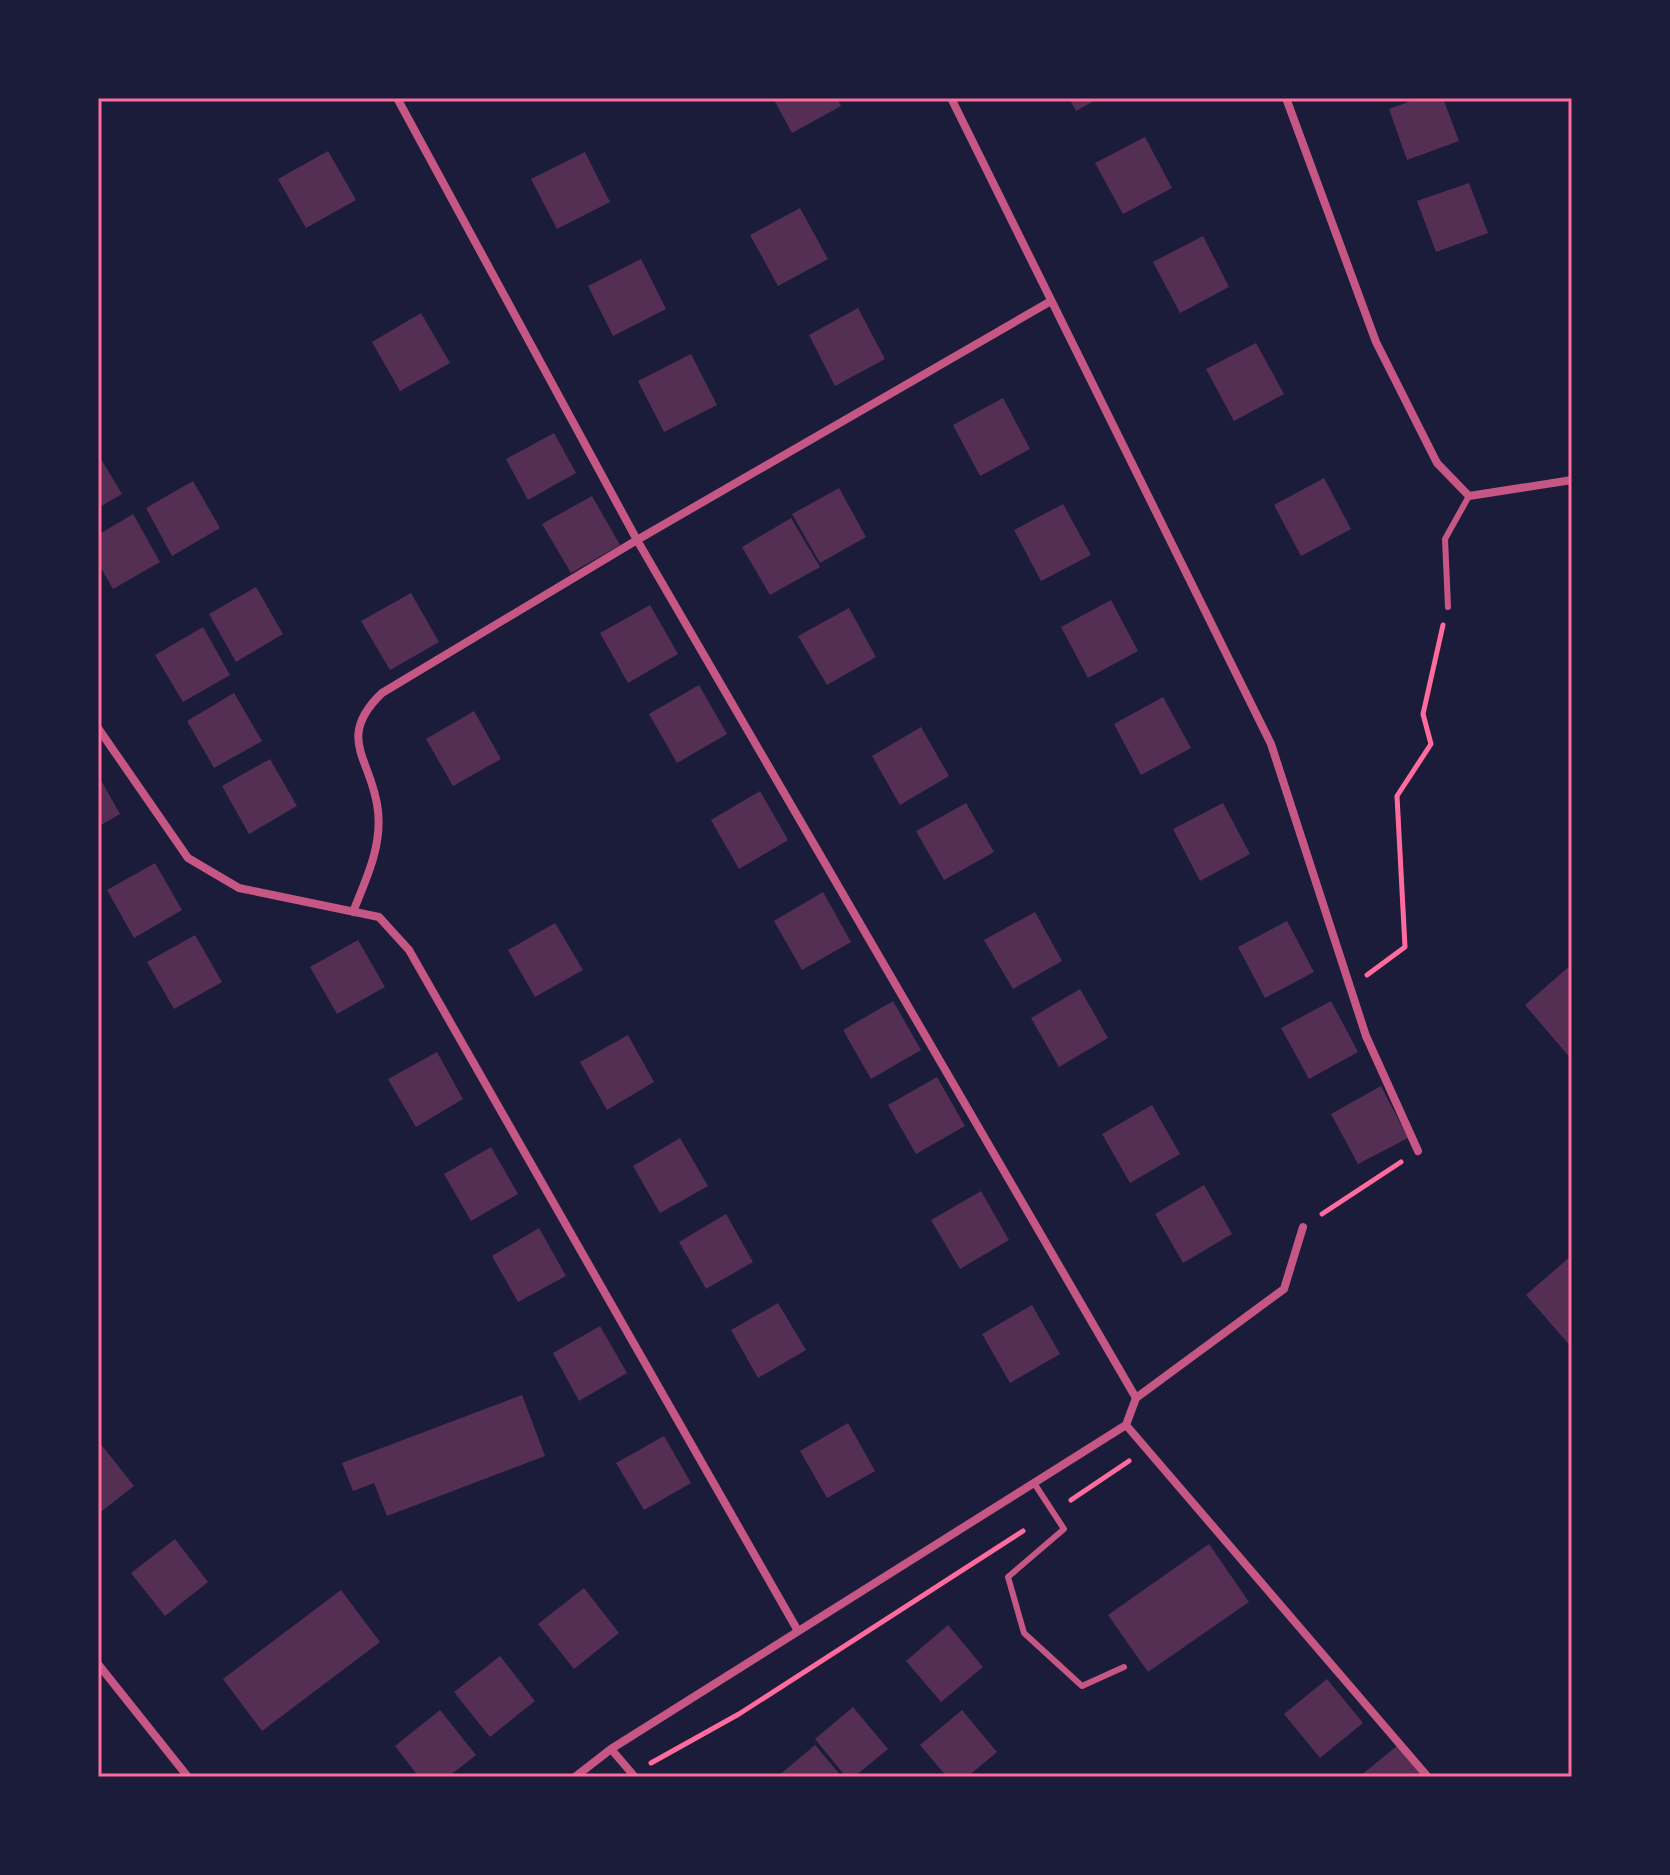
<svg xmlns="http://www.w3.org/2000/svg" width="1670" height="1875" viewBox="0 0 1670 1875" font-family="Bitter,serif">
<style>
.building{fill:#542f53}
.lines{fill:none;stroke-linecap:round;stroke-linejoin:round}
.path{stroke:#ff6b9d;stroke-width:5}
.service{stroke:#c65784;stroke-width:6}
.minor{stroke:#c65784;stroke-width:8}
.neatline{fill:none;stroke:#ff6b9d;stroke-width:3}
</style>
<rect width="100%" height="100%" fill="#1b1b3a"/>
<path class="building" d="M773 98H837L841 106 792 133Z
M1069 98H1099L1076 111Z
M1419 98H1443L1459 141 1407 160 1389 109Z
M1145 137 1172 188 1123 214 1095 163Z
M328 151 356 200 306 228 278 179Z
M585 152 610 202 557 229 531 179Z
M1469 183 1488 233 1436 252 1417 201Z
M800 208 828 259 778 286 750 235Z
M1203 236 1229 287 1180 313 1153 262Z
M641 259 666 309 613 336 588 286Z
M858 308 885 359 835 386 809 335Z
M421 313 450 363 400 391 372 342Z
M1256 343 1284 394 1234 421 1206 369Z
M691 354 717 405 664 432 638 381Z
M1003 398 1030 449 980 476 953 425Z
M554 433 576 473 528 500 506 459Z
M98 454 122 494 98 508Z
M1324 478 1351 529 1301 556 1274 505Z
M193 481 220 528 172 556 146 508Z
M839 488 866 537 820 563 792 514Z
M592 496 620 545 571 573 542 524Z
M1063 504 1091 555 1041 581 1014 530Z
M133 514 160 562 113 589 98 563V535Z
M791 518 820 567 770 595 742 547Z
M256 587 283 634 236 662 209 614Z
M411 593 439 642 390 670 361 621Z
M1111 600 1138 651 1088 678 1061 627Z
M650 605 678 654 628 683 600 633Z
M849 608 876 657 827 685 798 636Z
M203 627 230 675 183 702 155 655Z
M699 685 727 734 677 763 649 714Z
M234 693 262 741 214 768 187 721Z
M1163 697 1191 748 1141 775 1114 724Z
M474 711 501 759 453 786 426 739Z
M921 727 949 776 900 805 872 756Z
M270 759 297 806 249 834 222 786Z
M98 775 120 814 98 827Z
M760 791 788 840 739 869 711 820Z
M966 803 994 852 944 880 916 831Z
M1223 803 1250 854 1200 881 1173 829Z
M155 863 182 910 134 938 107 890Z
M823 892 851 942 802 970 774 921Z
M1035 912 1062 961 1013 989 984 940Z
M1287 921 1314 972 1265 998 1238 947Z
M555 923 583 970 535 997 508 950Z
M195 935 222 982 174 1009 147 962Z
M358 940 385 987 337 1014 310 967Z
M1572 964V1060L1525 1005Z
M1080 989 1108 1038 1059 1067 1031 1018Z
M893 1001 921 1050 871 1079 843 1030Z
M1331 1001 1358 1052 1309 1079 1281 1028Z
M628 1035 654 1082 607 1110 580 1062Z
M437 1052 463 1099 416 1127 388 1079Z
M937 1077 965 1126 916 1154 888 1105Z
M1381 1086 1408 1138 1358 1164 1331 1114Z
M1152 1105 1180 1154 1130 1183 1102 1134Z
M680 1138 708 1186 660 1213 633 1166Z
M491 1147 518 1194 471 1221 444 1174Z
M1204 1185 1232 1234 1183 1263 1155 1214Z
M981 1191 1009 1240 960 1269 931 1220Z
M726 1214 753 1262 706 1289 679 1242Z
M539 1228 566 1276 518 1302 492 1256Z
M1572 1255V1348L1526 1295Z
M778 1303 806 1350 758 1378 731 1330Z
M1032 1305 1060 1354 1010 1383 982 1334Z
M600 1326 627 1373 579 1401 553 1353Z
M522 1395 545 1456 387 1516 374 1483 353 1491 342 1463Z
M848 1423 875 1471 827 1498 800 1451Z
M664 1436 691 1483 644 1510 616 1463Z
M100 1443 134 1486 98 1514V1444Z
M175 1539 208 1582 165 1616 131 1573Z
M1209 1544 1249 1602 1148 1672 1108 1615Z
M584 1588 619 1633 574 1669 538 1624Z
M341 1590 380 1642 262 1731 223 1679Z
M948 1625 983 1667 941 1702 906 1661Z
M500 1656 535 1701 490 1737 454 1692Z
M1327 1679 1363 1723 1320 1758 1284 1714Z
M853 1707 888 1749 854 1777H846L815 1739Z
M440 1710 476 1755 448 1777H419L395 1746Z
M962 1710 997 1752 967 1777H947L920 1745Z
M815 1745 842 1777H777Z
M1398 1745 1424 1777H1359Z"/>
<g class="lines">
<path class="path" d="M1367 975 1405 947 1397 796 1431 744 1423 714 1443 625
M1322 1214 1401 1162
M1071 1500 1129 1461
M651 1763 739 1714 1023 1531"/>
<path class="service" d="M1448 607 1445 539 1469 496
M1034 1483 1064 1529 1008 1577 1024 1633 1082 1686 1124 1667"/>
<path class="minor" d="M397 98 637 540 1136 1398
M951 98 1271 744 1366 1036 1418 1151
M1286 98 1376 342 1437 463 1469 496 1572 480
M98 728 188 858 239 888 379 917 409 950 798 1631
M353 912C366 879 382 847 378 811 373 760 334 739 382 693L637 540 1051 301
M1136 1398 1126 1425 1428 1777
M1136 1398 1284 1289 1303 1227
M98 1664 188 1777
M611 1749 635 1777
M575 1777 611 1749 1126 1425"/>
</g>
<rect width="1670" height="1875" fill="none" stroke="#1b1b3a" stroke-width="200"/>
<rect x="100" y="100" width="1470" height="1675" class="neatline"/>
</svg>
